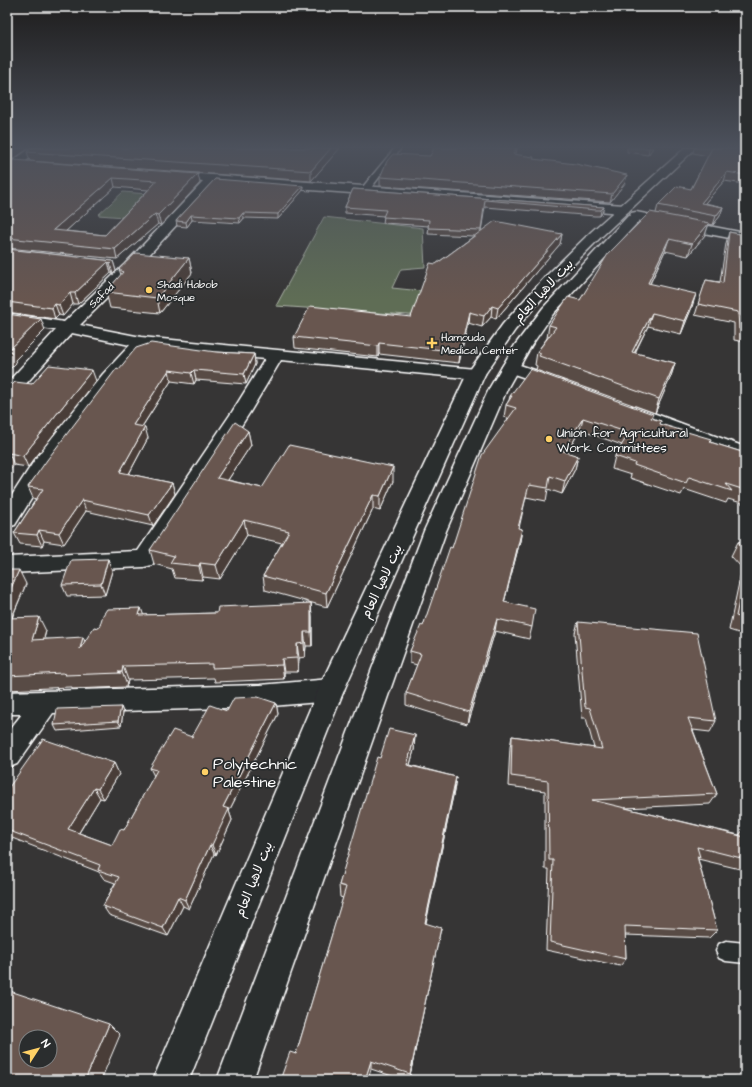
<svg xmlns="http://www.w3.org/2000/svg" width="752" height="1087" viewBox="0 0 752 1087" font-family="'Architects Daughter','Playpen Sans Arabic',sans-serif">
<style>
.green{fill:#5f6d55;stroke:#afb6aa}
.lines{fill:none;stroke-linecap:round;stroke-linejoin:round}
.service-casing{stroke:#fff;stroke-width:3}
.minor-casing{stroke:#fff;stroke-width:3}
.secondary-casing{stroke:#fff;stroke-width:3}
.service{fill:#2a2d2e;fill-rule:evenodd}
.minor{fill:#2a2d2e;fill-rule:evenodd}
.secondary{fill:#2a2d2e;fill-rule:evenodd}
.wall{fill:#594b44;stroke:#fff;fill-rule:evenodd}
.shaded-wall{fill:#483d37;stroke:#fff}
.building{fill:#67574f;stroke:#fff;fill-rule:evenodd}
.poi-dot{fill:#ffd166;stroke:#2a2d2e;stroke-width:1.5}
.labels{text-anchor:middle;stroke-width:3.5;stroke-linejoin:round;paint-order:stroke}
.far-poi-label{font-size:11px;fill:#fff;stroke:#2a2d2e;text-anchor:start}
.far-street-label{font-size:11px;fill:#fff;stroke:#2a2d2e}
.street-label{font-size:13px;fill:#fff;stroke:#2a2d2e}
.poi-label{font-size:13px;fill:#fff;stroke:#2a2d2e;text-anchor:start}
.near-poi-label{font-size:16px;fill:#fff;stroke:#2a2d2e;text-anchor:start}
</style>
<rect width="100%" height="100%" fill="#363535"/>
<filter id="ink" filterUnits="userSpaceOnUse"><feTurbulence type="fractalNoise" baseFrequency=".025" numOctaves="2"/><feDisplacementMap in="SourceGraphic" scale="8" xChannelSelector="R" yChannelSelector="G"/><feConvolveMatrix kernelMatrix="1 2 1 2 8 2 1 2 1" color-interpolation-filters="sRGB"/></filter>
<g filter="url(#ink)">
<path class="green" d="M123 192 148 194 125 217 98 215Z
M324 217 423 228 425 267 401 269 392 288 441 293 437 317 276 306Z"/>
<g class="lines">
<defs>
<path id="service" d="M395 148H401L368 192H362V188Z
M726 941 745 943V963L726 961 719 958 716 951 719 944Z"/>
<path id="minor" d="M31 148H43L11 172 7 173V165Z
M170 172 624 205 628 206 630 209 628 212 624 213 215 183 135 270 80 325 141 337 476 369 482 370 485 374 482 378 476 379 281 360 250 412 152 565 144 567 7 573V557L138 551 232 412 265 359 145 347 115 382 51 467 15 525 7 527V503L36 458 103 374 130 345 72 333 13 398 7 399V383L56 330 7 323V313L64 322 125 264 203 182 166 178 164 176 166 174Z
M636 212 745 233V241L631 219 630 216 631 213Z
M511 362 561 379 564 383 561 387 555 388 505 371 502 367 505 363Z
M634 406 745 447V460L628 416 625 412 628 408Z
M331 679 340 682 344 690 340 698 331 701 260 707 53 713 17 764 7 768V733L22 714H7V692L260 685Z"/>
<path id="secondary" d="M685 148H696L601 237 556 282 515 330 485 374 344 690 189 1080H153L318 690 467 374 503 324 546 276 592 231Z
M633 215 638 216 639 219 638 222 553 314 531 346 508 387 446 531 253 1080H217L424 531 490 387 515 345 543 308 628 216Z"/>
</defs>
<use href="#service" class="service-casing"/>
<use href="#minor" class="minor-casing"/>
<use href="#secondary" class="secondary-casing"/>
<use href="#service" class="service"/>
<use href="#minor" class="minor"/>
<use href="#secondary" class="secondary"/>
</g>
<path class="wall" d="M340 148 311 181 30 161 27 152Z
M517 148 516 155 533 159 625 183 610 202 380 186V177L430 156Z
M627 148H653L648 155 627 152Z
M694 148H745V184L724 181 705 203 723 207 720 216 713 225 709 224 705 235 688 256 665 251 650 284 692 307 681 334 648 326 635 353 675 363 671 376 655 413 536 370 537 366 535 365 537 352 547 338 549 325 580 300 656 213 658 205 691 189 708 156 693 153Z
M7 162 200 183 161 225 158 224 117 259 7 248ZM115 187 148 190 105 235 66 231Z
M215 179 303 190 278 219 244 218 240 223 192 220 187 227 177 226 176 221Z
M353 189 604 207 602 213 600 216H595L485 207 481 231 562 234 560 244 496 319 491 317 482 327 468 323 459 363 379 354 378 357 295 348 294 337 411 317 436 264 474 236 428 234 429 226 383 223 384 216 345 213V207Z
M729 232 745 235V342L734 340V323L695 315 706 280 720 282 726 243Z
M7 249 113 261 116 271 113 274 111 273 78 304H73L63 316 59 315 55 319 7 312Z
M189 258 192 273 160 313 110 308 106 292 121 275 119 269Z
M216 352 254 354 255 364 246 384 196 380 194 384 171 381 142 427 148 438 129 474 172 483 175 494 153 526 86 511 64 544 44 541 42 546 20 544 14 533 36 499 33 498 28 487 119 369Z
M96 381 28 467 14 465 7 473V388L32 384Z
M510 396 652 418 661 421 660 424 710 442 745 453V504L728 499 726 503 684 489 681 495 630 478 631 475 612 469 615 456 622 445 580 430 567 453 578 456 575 469 562 494 548 489 546 501 526 497 519 528 522 529 520 541 504 602 532 627 529 639 495 631 467 724 406 705V693L417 665 410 663V651L423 626 452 548 508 418 504 417 506 405 509 400Z
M248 431 251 445 228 480 262 488 393 481 380 511 373 509 327 607 265 590 263 576 282 543 247 535 220 579 203 577 202 580 175 578 172 569 154 564 150 550Z
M745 540V635L729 630 742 568 731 556 738 542Z
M108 559 112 571 105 595 67 596 62 585Z
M7 570 26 584 12 618 46 631 44 639 85 641 99 628 141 608 143 615 217 613 311 603 312 617V646H306L305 657 299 658 298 672H284V679L215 682 214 678 128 680 127 685H126L127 687 72 689V687H70L7 690Z
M578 622 716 721 710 732 693 730 717 794 710 804 625 808 739 835 745 828V880L744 870 698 859 717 930 709 938 625 935 626 959 620 966 546 950 549 869H545V791L508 786 510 747 512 736 594 748 586 718H582L575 633Z
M276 703 278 714 229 811 232 820 216 855 214 854 189 909 183 906 168 936 109 915 103 906 115 883 104 879 99 872 7 836V790L114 763 119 774 104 799 100 798 79 833 112 845 124 830 154 776 150 768 227 711Z
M121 707 123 712 121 726 57 731 54 725Z
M415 735 414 750 410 765 456 777 454 791 426 923 438 939 409 1080H404L371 1069 296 1054 343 898 340 897 339 885 380 758Z
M678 1075 736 1080H671Z"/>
<path class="shaded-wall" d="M12 148H29L12 160H7V150Z
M331 148H340L311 181V171Z
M517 148 516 155 513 154Z
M649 148H653L648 155Z
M727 172 724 181 698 211 701 203Z
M198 174 200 183 161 225 158 215Z
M627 175 625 183 610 202 612 194Z
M113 178 115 187 56 240 53 230Z
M303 186V190L278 219V214Z
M604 207 602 213 600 216 601 210Z
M723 207 720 216 713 225 716 216Z
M243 213 244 218 240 223 239 218Z
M155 214 158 224 117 259 115 249Z
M191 215 192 220 187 227 186 222Z
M709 223 705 235 688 256 692 244Z
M562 234 560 244 496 319 498 308Z
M669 239 665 251 644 296 648 283Z
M189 258 192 273 160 313 157 298Z
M113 261 116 271 113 274 110 264Z
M108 262 111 273 78 304 75 293Z
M70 293 73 304 63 316 59 305Z
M696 294 692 307 681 334 685 321Z
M55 304 59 315 55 319 52 308Z
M492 306 491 317 482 327 484 316Z
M469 312 468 323 459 363 460 352Z
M652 313 648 326 628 365 632 352Z
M41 319 45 330 15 360 16 363 7 372V357L8 351Z
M379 343V354L378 357V346Z
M254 354 255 364 246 384 244 374Z
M675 363 671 376 655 413 659 399Z
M92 370 96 381 28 467 23 456Z
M169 370 171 381 136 436 133 425Z
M194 370 196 380 194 384 191 373Z
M583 418 580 430 560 464 563 451Z
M145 427 148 438 124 483 120 472Z
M248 431 251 445 220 492 217 478Z
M9 453 14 465 7 473V455Z
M578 456 575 469 562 494 565 481Z
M393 467V481L380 511V496Z
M172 483 175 494 153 526 149 515Z
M373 495V509L327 607 326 593Z
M82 500 86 511 64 544 59 533Z
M244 520 247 535 220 579 216 565Z
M522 529 520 541 501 614 504 602Z
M39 530 44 541 42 546 37 535Z
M108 559 112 571 105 595 101 584Z
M200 563 203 577 202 580 199 566Z
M19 570 26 584 7 629V597Z
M311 603 312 617V646L311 632Z
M141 608 146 622 139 615Z
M39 617 46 631 39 654 32 640Z
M497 619 495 631 467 724 469 712Z
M304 632 306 646 305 657 304 643Z
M83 637 89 651 80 649Z
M297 644 299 658 298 672 297 658Z
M282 659 284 672V679L282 665Z
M123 666 128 680 127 685 122 672Z
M276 703 278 714 229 811 232 820 216 855 212 845 223 807Z
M121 707 123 712 121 726 118 721Z
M415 735 414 750 406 779 407 765Z
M114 763 119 774 104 799 98 789Z
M456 777 454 791 423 935 425 923Z
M94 788 100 798 75 839 68 829Z
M210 845 214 854 189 909 185 900Z
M178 897 183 906 168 936 163 928Z
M441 928 438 939 409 1080 410 1074Z
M109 1024 120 1035 101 1080H85Z
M371 1061V1069L368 1080H365Z"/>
<path class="building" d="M7 148H12L9 150H7Z
M32 148H331L311 171 27 152Z
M434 148H516L513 154 534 157 533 159 576 164 627 175 612 194 380 177 387 161 393 154 430 156Z
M712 148H745V175L727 172 701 203 723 207 716 216 658 205 677 186 691 189Z
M14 160 198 174 158 215 155 214 115 249 7 238V162ZM113 178 157 181 105 235 53 230Z
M215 179 303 186 278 214 243 213 239 218 191 215 186 222 176 221Z
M353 189 604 207 601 210H596L485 200 481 230 428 228 429 220 383 217 386 210 345 207Z
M650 212 709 223 692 244 669 239 648 283 696 294 685 321 652 313 632 352 675 363 659 399 539 356 541 353 537 352 556 327 549 325 568 297 580 300 608 254Z
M495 221 562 234 498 308 492 306 484 316 469 312 460 352 379 343 378 346 294 337 310 306 411 317 430 263 436 264Z
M729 232 745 235V330L739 329 738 312 698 304 706 280 723 283Z
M7 249 113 261 110 264 108 262 75 293H70L59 305 55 304 52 308 7 302Z
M136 253 189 258 157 298 106 292 123 272 119 269Z
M7 314 41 319 8 351 12 352 7 357Z
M151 343 216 352 254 354 244 374 194 370 191 373 169 370 133 425 145 427 120 472 172 483 149 515 82 500 59 533 39 530 37 535 14 533 43 489 28 487 47 460 117 368 119 369 136 348Z
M49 365 92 370 23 456 9 453 7 455V388H9L15 382 32 384Z
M530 369 653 414 651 418 661 421 660 424 711 439 710 442 745 453V490L726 484 732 491 689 477 686 483 634 465 635 463 615 456 629 433 583 418 563 451 578 456 565 481 550 476 548 488 529 485 518 528 522 529 504 602 535 609 532 627 497 619 469 712 406 693 421 654 410 651 421 625 423 626 450 547 452 548 482 455 516 408 506 405 512 396H510Z
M235 422 248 431 217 478 262 488 289 445 393 467 380 496 373 495 326 593 263 576 289 531 244 520 216 565 200 563 199 566 170 563 174 556 150 550Z
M745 540V550L738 542Z
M108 559 101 584 62 585 71 560Z
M7 570H19L7 597Z
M745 572V619L736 616Z
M311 603V632H304V643L297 644V658L282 659V665L212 668V664L123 666 122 672H118L121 673 65 675 66 674 63 673 7 676V618L39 617 32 640 83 637 80 649 94 627 99 628 103 615 107 609 141 608 139 615 217 613 218 607Z
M578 622 697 633 716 721 688 718 717 794 592 800 745 837V859L697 847 700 857 697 856 717 930 625 926 626 959 550 942 553 860H549L548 781 511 776 512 736 602 749 590 708 585 707Z
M258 697 276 703 223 807 229 809 212 845H210L185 900 178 897 163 928 103 906 119 877 98 870 100 865 7 830V790L43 739 114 763 98 789 94 788 68 829 112 845 120 829 124 830 157 770 150 768 173 730 192 737 210 705 227 711 234 698Z
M121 707 118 721 54 725 57 709Z
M389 729 415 735 407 765 456 777 425 923 441 928 410 1074 371 1061 365 1080H280L290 1052 296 1054 346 887 339 885 377 757 380 758Z
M7 990 109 1024 85 1080H7ZM26 1037H50V1061H26Z
M678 1075 735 1077 736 1080H679Z"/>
</g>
<linearGradient id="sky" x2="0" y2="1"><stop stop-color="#1e1d1d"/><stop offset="0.49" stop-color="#4c515c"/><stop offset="1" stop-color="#4c515c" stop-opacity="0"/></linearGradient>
<rect width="752" height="300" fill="url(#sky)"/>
<g class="poi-dot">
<circle cx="149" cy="290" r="4"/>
<path d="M430 337h4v4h4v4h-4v4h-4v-4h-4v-4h4z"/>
<circle cx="549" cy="439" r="4"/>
<circle cx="205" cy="772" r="4"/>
</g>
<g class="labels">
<g class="far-poi-label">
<text x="157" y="288">Shadi Habob<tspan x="157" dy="13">Mosque</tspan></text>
<text x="441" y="341">Hamouda<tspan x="441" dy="13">Medical Center</tspan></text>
</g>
<g class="far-street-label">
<text transform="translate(101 295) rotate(-44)" y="4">Safad</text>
</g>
<g class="street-label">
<text transform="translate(543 290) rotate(-47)" y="5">بيت لاهيا العام</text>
<text transform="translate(381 581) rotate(-65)" y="5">بيت لاهيا العام</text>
<text transform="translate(253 879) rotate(-68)" y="5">بيت لاهيا العام</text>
</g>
<g class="poi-label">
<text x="557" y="437">Union for Agricultural<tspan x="557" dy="15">Work Committees</tspan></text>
</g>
<g class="near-poi-label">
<text x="213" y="769">Polytechnic<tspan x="213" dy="18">Palestine</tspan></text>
</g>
</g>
<rect width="752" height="1087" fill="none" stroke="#2a2d2e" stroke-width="24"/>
<rect x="12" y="12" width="728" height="1063" fill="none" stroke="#fff" stroke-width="1.5" filter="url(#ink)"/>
<g transform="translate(38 1049) rotate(54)"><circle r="19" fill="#2a2d2e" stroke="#7f8182"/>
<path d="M0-3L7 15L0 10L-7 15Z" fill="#ffd166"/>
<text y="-6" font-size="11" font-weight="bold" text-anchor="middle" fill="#ffffff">N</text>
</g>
</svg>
